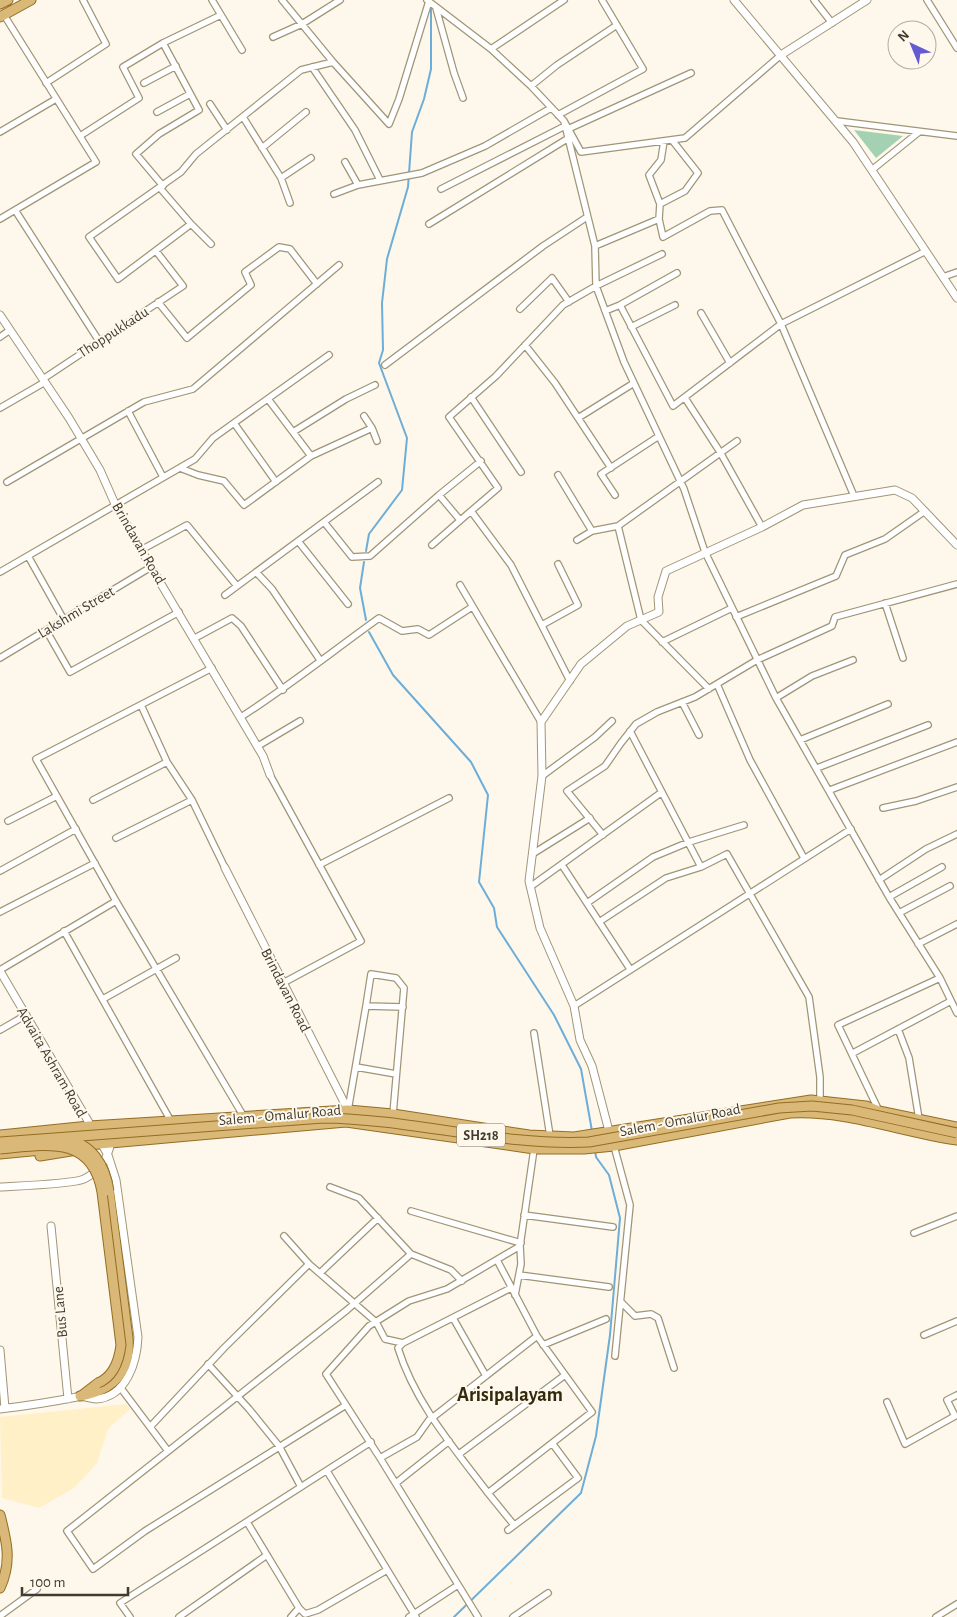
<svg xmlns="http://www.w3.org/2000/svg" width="957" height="1617" viewBox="0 0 957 1617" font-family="'Alegreya Sans',sans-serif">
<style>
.built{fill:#fff0c7}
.green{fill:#a5d1b3}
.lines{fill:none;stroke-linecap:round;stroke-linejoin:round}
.stream{stroke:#6dadd7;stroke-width:2}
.minor-casing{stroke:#a19577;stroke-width:8}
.tertiary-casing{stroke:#a19577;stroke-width:9}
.primary-casing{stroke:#946d23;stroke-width:11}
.minor{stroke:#fff;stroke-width:5.5}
.tertiary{stroke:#fff;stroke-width:7}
.primary{stroke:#dab877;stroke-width:9}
.primary-bridge-casing{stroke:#946d23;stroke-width:11;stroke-linecap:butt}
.primary-bridge{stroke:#dab877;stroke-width:9}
.labels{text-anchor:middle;stroke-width:4;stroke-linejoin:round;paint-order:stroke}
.shield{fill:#fdf8eb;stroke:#797467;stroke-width:1}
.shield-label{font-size:14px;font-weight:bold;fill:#403b2e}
.street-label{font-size:15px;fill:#403b2e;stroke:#fdf8eb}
.district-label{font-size:20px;font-weight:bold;fill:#33290d;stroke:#fdf8eb}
</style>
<rect width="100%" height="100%" fill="#fdf8eb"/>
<path class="built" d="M126 1404 130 1409 108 1429 97 1463 74 1488 39 1508 2 1498 0 1417Z"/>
<path class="green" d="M854 130 903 136 876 158Z"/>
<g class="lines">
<path class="stream" d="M366 551 369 534 402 490 407 438 379 363 383 350 382 303 387 259 408 187 412 132 424 99 431 69V5
M364 562 360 588 366 620
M369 632 393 675 471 762 488 795 479 882 494 908 497 927 554 1015 581 1069 592 1131
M454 1617 581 1493 596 1436 610 1335 620 1218 609 1175 596 1157 595 1150"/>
<defs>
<path id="minor" d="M427 0 491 49 531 86 564 121 581 152 685 138 781 55
M814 0 832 23
M927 0 957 48
M436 8 454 73 463 98
M221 15 242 50
M273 37 302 24 340 0
M491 49 564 0
M333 62 389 124 399 99 429 1
M312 67 355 130 380 180
M46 83 106 44 83 0
M144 83 176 66
M531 86 557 65 617 25
M210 104 227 130
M157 112 190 94
M558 115 643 69 602 0
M243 117 281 178 290 203
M564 121 595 246 596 286 624 362 684 489 705 552 776 698 889 897 940 978 957 1013
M837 121 957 136
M568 129 691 73
M0 132 56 99
M80 136 139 98 123 67 163 43
M262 148 306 112
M345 162 358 185
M873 169 919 132
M281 178 311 158
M163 186 136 154 159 134 199 110 163 43 221 15 212 0
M160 188 191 224 211 244
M441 189 565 126
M334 194 358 185 422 173 485 146 551 108
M660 204 685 191 698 173 672 140
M15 210 99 341
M0 219 96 162 4 15
M191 224 118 279 89 237 181 172 196 154 301 70 333 62 282 0
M429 224 567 139
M595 246 659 219
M943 277 957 272
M158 302 187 338 251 285 245 272 279 247 290 249 317 284
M620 305 677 273
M520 309 552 278 569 302
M605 311 620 305 673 406 781 324 722 210 710 211 663 237 659 219 660 204 649 175 661 160 664 141
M701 313 730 363
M631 327 675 305
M0 337 10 330
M525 345 555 383 611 468
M385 365 543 246 587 217
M43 379 183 286 156 251
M471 397 521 472
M685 398 720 452 762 527
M0 408 45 382
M128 411 163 477
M364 416 372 428 377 441
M578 418 634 383
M234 423 276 482
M293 432 346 399 375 385
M311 456 372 428
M180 468 198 475 224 481 244 505 311 456 268 399
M558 475 592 531
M7 482 144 402 193 389 339 265
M439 495 460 520
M615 495 601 474 659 436
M854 496 781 324 926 251
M324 522 352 557 370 556 439 495 481 461
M577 540 592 531 618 526
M298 541 348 604
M432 545 471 511
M141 550 187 525 237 586
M28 556 64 620
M0 572 195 459 213 438 329 355
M256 572 272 589 320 660
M460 585 541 722
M225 595 378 482
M885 603 903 658
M736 617 836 576 845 555 885 539 925 511
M542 625 578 605 558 564
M46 630 70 672 179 612
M195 638 232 618 241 626 283 690
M662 642 732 608
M0 658 151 567
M212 668 36 759 116 901 244 1117
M570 681 511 565 471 511 498 488 449 417 496 376 563 305 596 286 662 254
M717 684 750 760 804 858
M709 689 641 620 618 526 737 441
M776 698 812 676 853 660
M682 702 699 735
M141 705 167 762 192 800 225 868
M241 717C289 686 333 651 379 618L402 631 418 629 429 635 472 607
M630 731 701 867
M800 740 888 704
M258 746 300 721
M817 768 928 725
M270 775 361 941 283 983
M542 776 595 737 612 721
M830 790 957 742
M93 800 167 762
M883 808 916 801 957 787
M8 821 57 796
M603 835 567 791 605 766 621 743 636 724 657 712 695 697 757 660 832 626 835 617 957 584
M116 838 192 800
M534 853 590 818
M319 865 449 798
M562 865 630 969
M0 871 76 829
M879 880 926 849 957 834
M530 887 662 792
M889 897 942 867
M587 903 653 857 689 842 744 825
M0 912 95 863
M899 913 950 886
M599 922 666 878 701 867 727 854 809 997 820 1077V1101
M64 931 172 1123
M918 944 957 924
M0 970 116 901
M103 999 176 958
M366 1006 371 974 396 978 404 988 393 1114
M574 1006 851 829
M898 1029 909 1058 919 1119
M0 1030 26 1015
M534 1033 550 1136
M853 1053 951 1001
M356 1067 396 1074
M879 1111 838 1025 940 978
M346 1122 366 1006 403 1007
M614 1146 630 1205 615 1356
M330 1187 359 1198 411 1254 451 1270 462 1281
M411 1211 521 1243
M524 1215 613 1227
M914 1233 957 1216
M284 1236 309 1264
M497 1260 537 1336
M320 1273 378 1218
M519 1275 609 1287
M515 1295 521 1264 520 1246
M621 1302 635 1316 651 1314 658 1318 674 1368
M453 1318 486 1376
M924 1335 957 1321
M403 1343 511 1288
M543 1345 606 1319
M208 1364 249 1409 279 1446 301 1487
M120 1387 150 1427 224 1348 309 1264 376 1322 385 1339 403 1343 398 1348C415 1403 454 1448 488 1493L592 1412 537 1336 432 1418 429 1420 417 1437 380 1458
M887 1402 905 1444 955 1416 947 1400 957 1395
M346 1405 145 1531 93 1569 67 1531 347 1310 411 1254
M150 1427 168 1451
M459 1454 565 1375
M327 1471 416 1617
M396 1483 449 1441
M488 1493 514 1525
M247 1522 299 1608 291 1617
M508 1530 578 1478 552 1443
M299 1608 305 1614 318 1610 387 1570
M0 1616 37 1589
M130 1617 120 1603 371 1442
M179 1617 267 1555
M409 1617 458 1585
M478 1617 380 1458 326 1374 369 1326 409 1301 447 1289 520 1246 534 1149
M513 1617 548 1593
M936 1617 957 1604"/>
<path id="tertiary" d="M734 0 853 142 957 298
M781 55 867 0
M0 315 69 418 100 470 115 504 151 567 263 756 270 775
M225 868 348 1110
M0 971 108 1155 116 1180 138 1337C137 1361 127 1397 96 1399 89 1399 84 1395 77 1397 51 1402 26 1406 0 1409
M610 1135 592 1066 580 1040 574 1006 540 928 529 881 542 776 541 722 581 664 627 626 659 612 658 597 666 571 762 527 803 505 895 490 912 498 957 545
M0 1187C17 1186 73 1184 84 1179 100 1171 107 1159 111 1143
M51 1226 68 1399
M0 1350 5 1408"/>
<path id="primary" d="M0 4 8 0
M0 17 31 0
M0 1135 89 1126 348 1110 393 1114 529 1135 574 1137 811 1100 866 1106 879 1111 957 1127
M77 1146 346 1122 534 1149H584L614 1146 790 1113C848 1110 900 1132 957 1140
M0 1154 52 1149
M40 1156 77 1150
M80 1396C113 1390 131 1373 128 1338L109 1191
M81 1396 98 1383
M0 1515C7 1542 12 1562 0 1588"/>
</defs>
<use href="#minor" class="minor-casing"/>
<use href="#tertiary" class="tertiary-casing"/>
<use href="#primary" class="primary-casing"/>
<use href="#minor" class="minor"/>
<use href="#tertiary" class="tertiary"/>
<use href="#primary" class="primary"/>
<defs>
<path id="primary-bridge" d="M64 1139C92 1143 105 1165 109 1191
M0 1142 323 1118C412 1119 499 1146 589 1142L779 1108 812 1106 852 1110 957 1133
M0 1149C44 1145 92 1134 102 1192L121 1345C119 1361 113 1377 98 1383"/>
</defs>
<use href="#primary-bridge" class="primary-bridge-casing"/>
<use href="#primary-bridge" class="primary-bridge"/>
</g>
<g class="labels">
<rect class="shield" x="457" y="1123.5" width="48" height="23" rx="4"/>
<g class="shield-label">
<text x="481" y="1140">SH218</text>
</g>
<g class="street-label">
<text transform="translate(113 332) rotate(-33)" y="5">Thoppukkadu</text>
<text transform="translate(139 543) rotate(60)" y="5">Brindavan Road</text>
<text transform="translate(76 612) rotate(-31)" y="5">Lakshmi Street</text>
<text transform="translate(286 990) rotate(63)" y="5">Brindavan Road</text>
<text transform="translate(52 1062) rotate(60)" y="5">Advaita Ashram Road</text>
<text transform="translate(280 1115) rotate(-5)" y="5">Salem - Omalur Road</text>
<text transform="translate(680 1120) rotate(-11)" y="5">Salem - Omalur Road</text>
<text transform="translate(60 1312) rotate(-95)" y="5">Bus Lane</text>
</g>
<g class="district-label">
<text x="510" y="1401">Arisipalayam</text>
</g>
</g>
<g transform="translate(912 45) rotate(316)"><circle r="24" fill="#fdf8eb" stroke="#b1ac9f"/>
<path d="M0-4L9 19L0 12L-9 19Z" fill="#655ad3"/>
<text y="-8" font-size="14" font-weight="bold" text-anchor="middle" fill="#403b2e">N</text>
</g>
<path d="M22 1587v8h106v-8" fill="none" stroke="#403b2e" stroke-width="2.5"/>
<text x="30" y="1587" font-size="15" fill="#403b2e" stroke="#fdf8eb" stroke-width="4" paint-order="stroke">100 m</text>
</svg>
